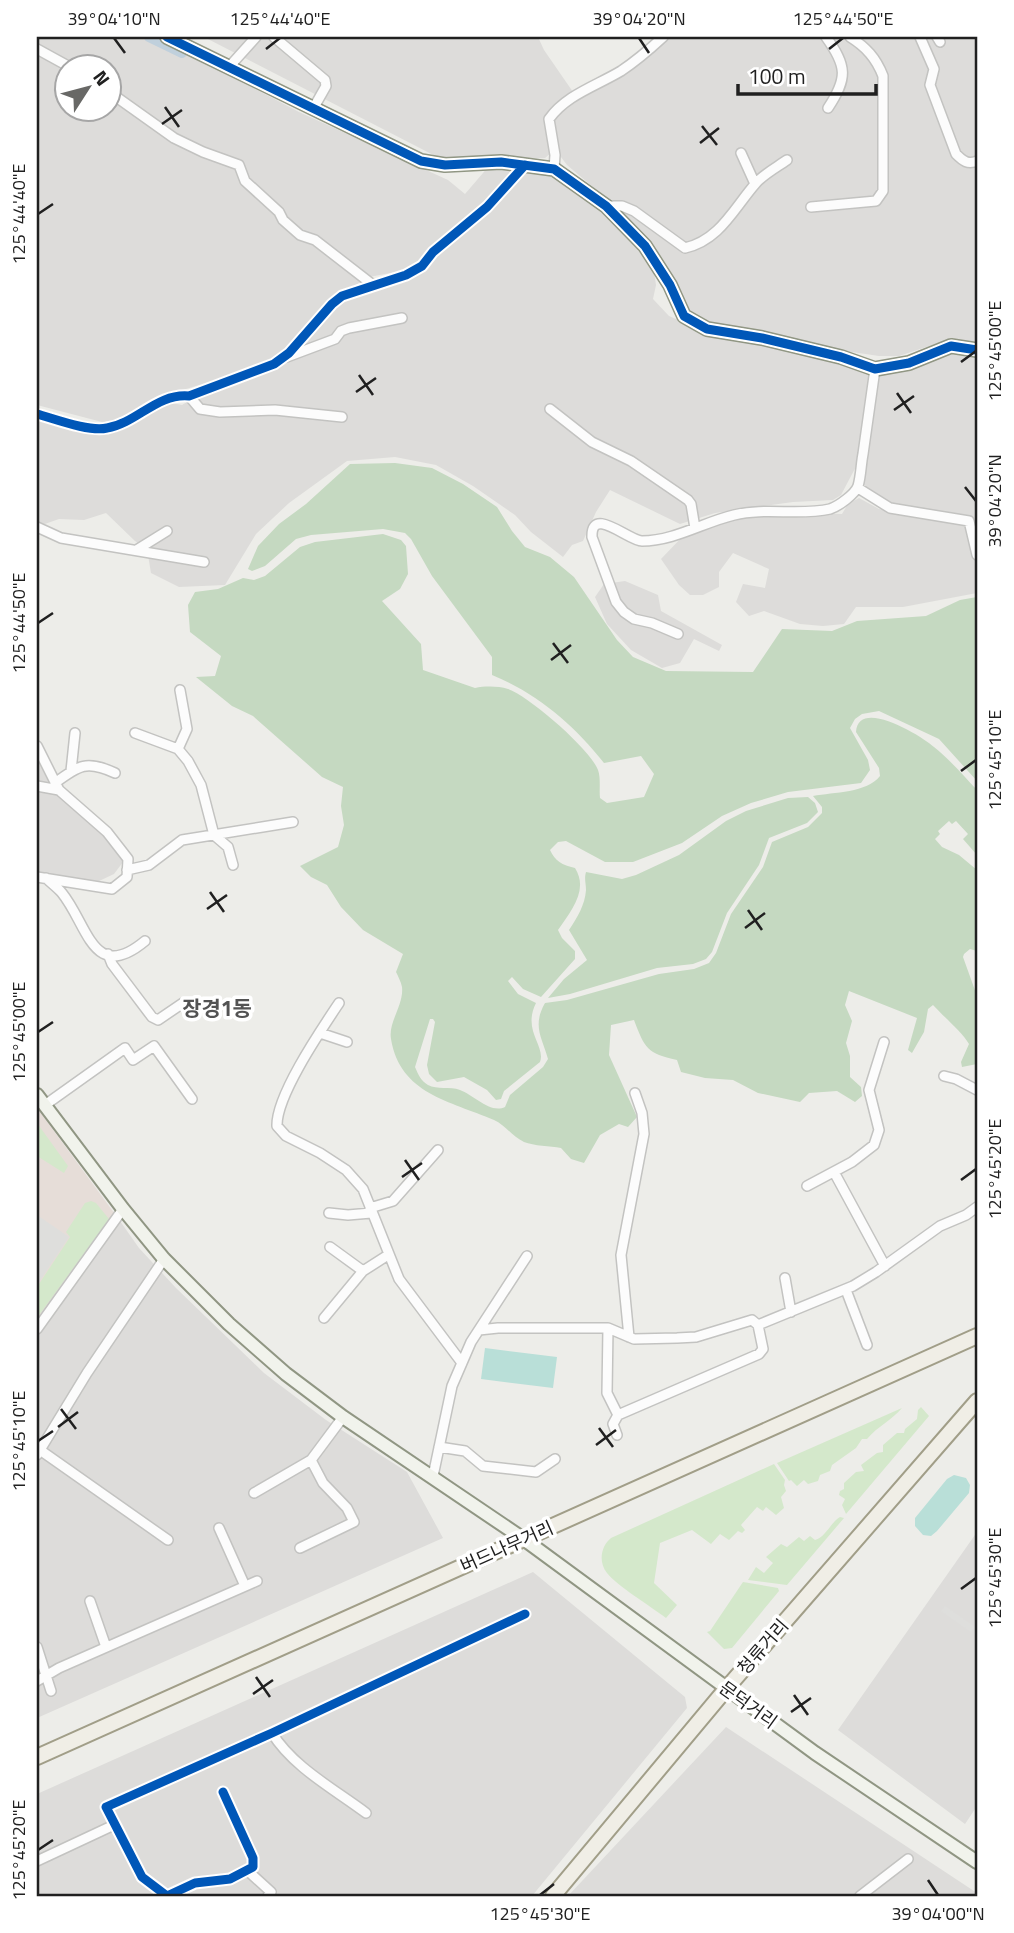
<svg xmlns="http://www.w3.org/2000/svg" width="1014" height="1933" viewBox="0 0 1014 1933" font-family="'Titillium Web','Noto Sans KR',sans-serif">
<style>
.residential{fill:#dddcda;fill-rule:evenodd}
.commercial{fill:#e6ddd8}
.grass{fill:#d4e8cb}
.forest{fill:#c5d9c1}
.pitch{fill:#b9dfd8}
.parking{fill:#dededc}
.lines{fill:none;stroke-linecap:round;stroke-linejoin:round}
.canal{stroke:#c0d0dc;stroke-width:10}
.street-casing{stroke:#c3c3c1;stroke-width:12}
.secondary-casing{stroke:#909683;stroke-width:16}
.primary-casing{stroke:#a19e88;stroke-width:18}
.street{stroke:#fcfcfc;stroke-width:9}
.secondary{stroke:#f1f3ec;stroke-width:12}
.primary{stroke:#f0eee6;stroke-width:14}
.cycleway-casing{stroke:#fff;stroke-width:13}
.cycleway{stroke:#0057b8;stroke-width:9}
.ticks{fill:none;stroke:#202020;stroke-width:2.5}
.labels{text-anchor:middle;stroke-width:7;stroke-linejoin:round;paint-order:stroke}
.street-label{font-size:18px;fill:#202020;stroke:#fff}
.quarter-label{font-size:21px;font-weight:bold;fill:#535353;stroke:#fff}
.neatline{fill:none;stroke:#202020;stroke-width:2.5}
.ticks-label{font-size:18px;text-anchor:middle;fill:#202020}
</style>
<rect width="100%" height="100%" fill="#edede9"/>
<path class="residential" d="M37 37H146L183 55 185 52 299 112 448 180 465 194 489 166 508 165 516 170 471 217 421 262 401 271 369 277 332 299 274 362 173 393 122 419 102 422 37 405ZM66 66H108V108H66Z
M204 37H538L544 50 573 92 549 112 545 123 551 153 545 158 447 162Z
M667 37H977V344L958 342 938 343 899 356H879L825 348 738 330 699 320 688 310 606 198 567 165 558 153 554 127 553 118 559 110 640 61Z
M530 169 554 174 608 215 635 245 654 272 656 285 653 299 669 316 710 334 763 343 828 358 871 373 860 459 841 495 833 500 793 502 715 513 680 524 610 490 596 512 583 541 572 545 563 557 531 532 515 515 473 486 436 465 395 457 347 461 289 503 256 534 225 585 179 587 151 573 147 549 135 541 106 513 84 520 59 519 42 525 37 522V418L91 432 110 434 155 409 172 403 182 405 203 392 274 368 291 358 342 299 397 280 437 254Z
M953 352 977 354V538L971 518 895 508 867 491 862 480 876 384 880 375 913 367Z
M859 498 879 509 965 522 977 560V593L903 607H856L844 624 823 626 800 624 764 611 749 616 736 602 743 584 765 588 769 569 733 553 719 572V587L703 595H690L679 585 661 559 684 535 738 516 770 512 842 514 848 504Z
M625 581 658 595 661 611 722 645 719 651 694 639 680 663 662 668 631 650 607 624 595 597 604 584Z
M37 754 59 794 117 845 123 853V862L114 874 97 882 37 875Z
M120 1221 139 1248 176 1288 264 1373 326 1420 407 1472 443 1538 37 1718V1335Z
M977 1532V1806L965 1824 838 1730Z
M533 1572 685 1697 687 1708 532 1896H37V1794Z
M726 1727 977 1893V1896H568Z"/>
<path class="commercial" d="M37 1108 120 1221 37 1335Z"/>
<path class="grass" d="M37 1123 68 1166 64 1173 37 1156Z
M91 1201 96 1203 109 1219 37 1318V1287L70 1237 66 1232 85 1203Z
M921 1407 929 1416 846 1514 842 1505 845 1499 839 1495 840 1491 844 1489V1483L856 1472 864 1471 861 1465 877 1453 883 1452V1445L897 1433H904L905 1429 917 1419 918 1410Z
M902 1408C892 1420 878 1426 867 1439H862L856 1448 832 1465 830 1471 820 1475 818 1481 808 1484 804 1480 797 1486 791 1480 789 1481 777 1463Z
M774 1464 785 1480 784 1485 786 1491 781 1497 784 1508 776 1515 766 1507 763 1511 757 1507 741 1525 745 1530 742 1533 738 1531 729 1540 720 1534 711 1544 692 1530 660 1543 654 1583 677 1605 666 1618C652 1607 617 1586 607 1573 598 1562 601 1546 611 1538Z
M840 1517 844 1518 787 1585 748 1580 756 1567 764 1573 773 1563 766 1557 781 1544 787 1547 799 1537 804 1541 810 1536 815 1540C826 1537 830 1523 840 1517Z
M743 1582 778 1588 779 1591 732 1648 724 1649 707 1632 710 1631Z"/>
<path class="forest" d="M395 463 432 468 463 484 497 507 512 531 525 547 550 557 574 577 617 640 633 657 666 671 753 672 782 629 832 631 857 621 926 616 960 600 977 597V781L939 739 879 711 862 714 855 719 850 728 868 760 870 770 861 783 788 792 751 803 722 816 682 843 633 862H605L566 841 558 842 550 850C555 861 562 865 575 868 589 890 571 911 558 930L562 938 575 951V959L541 997 523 989 512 977 508 981 518 994 536 1003C522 1031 546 1046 540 1062L504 1091 501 1099 496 1100 487 1090 464 1077 437 1082 429 1074 427 1065 435 1022 433 1019H430L415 1067C418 1074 421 1081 428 1085 437 1090 450 1086 460 1090 474 1095 490 1114 505 1107L510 1095 543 1067 548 1059C542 1037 532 1026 545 1003L567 1000 659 974 694 969 709 963 716 953 731 914 763 867 772 842 808 827 822 813V807L813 796C834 792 867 793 880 776L879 768 856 732C858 697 922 736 934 747 950 760 963 775 977 790V855L963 839 968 834 956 821 952 824 949 821 938 831 940 834 935 839 942 847 959 855 977 870V951L970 949 964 954 963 957 977 996V1064L962 1067 961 1062 969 1044C962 1032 944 1017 933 1005L928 1009 924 1032 912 1053 908 1050 917 1018 849 991 845 1005 852 1021 846 1043 850 1056V1077L861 1087 862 1096 855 1102 837 1091 809 1093 800 1102 758 1093 733 1080 705 1078 681 1072 677 1060C647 1053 645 1049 634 1020L611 1025 609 1055 637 1117 628 1127 619 1124 600 1135 584 1163 571 1159 561 1148C550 1146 534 1146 524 1142 513 1137 505 1125 494 1120 450 1101 400 1094 391 1039 388 1022 404 1005 402 987 401 982 398 976 396 972L403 954 363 930 341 907 327 885 311 877 300 866 338 847 344 825 341 806 343 787 322 777 253 716 232 706 196 677 215 676 221 656 190 632 188 605 195 592 218 589 243 578 254 580 265 576 300 547 315 542 383 534 401 540 406 546 408 574 400 589 382 601 421 644 423 670 475 688C485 686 498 686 508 689 530 697 590 749 598 770 601 778 599 790 600 798L607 803 644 797 654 774 641 756 604 763C574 725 538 694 492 675V657L432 576 411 539 405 533 383 529 311 535 296 539 265 566 252 571 248 569 258 546 279 524 306 504 350 464Z
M808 797 815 803 818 812 807 823 769 838 759 865 727 913 712 952 706 959 693 964 657 968 570 994 548 998 564 979 587 960 569 930C577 918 585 905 586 890 586 883 584 879 586 872L622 879 636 875 679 855 726 821 746 811 788 798Z"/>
<path class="pitch" d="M485 1348 557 1357 553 1388 481 1379Z
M954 1475 966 1478 970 1485 969 1493 937 1531 931 1536 923 1535 915 1526V1518L947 1479Z"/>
<path class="parking" d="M37 1215 69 1237 37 1285Z
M945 1606 975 1627 971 1632 941 1611Z"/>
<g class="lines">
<path class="canal" d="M149 37 182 53"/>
<defs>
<path id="street" d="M274 37 325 80 326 86 313 109
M826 37C847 66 848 78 828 108
M920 37 934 69 930 85 956 154C963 161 968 165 977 161
M937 37 940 42
M37 49 68 66
M229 67 256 37
M108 91 174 138 203 152 239 165 245 181 279 212 283 220 300 235 315 240 373 285
M741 153 755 184
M554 169 555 155 549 119C566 95 596 86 621 71 636 61 650 49 663 37
M606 206H622L634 211 685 248C720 240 734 208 756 183 764 174 777 167 787 160
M811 207 876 201 883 191V76C876 58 866 47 850 37
M287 357 335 339 341 331 349 328 402 318
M189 396 200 409 220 412 275 410 342 417
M550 409 592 442 631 461 688 500 691 504 695 528
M37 414C55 419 89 432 107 428 137 423 157 393 189 396L274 364 289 353 332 304 342 296 406 275 422 266 433 252 487 207 525 165
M858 488 890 508 969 521 977 555
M37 527 61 538 204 562
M138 549 167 531
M678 634 652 623 634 619 624 612 616 602 592 537C591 505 629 541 642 541 674 541 704 522 734 515 766 507 799 516 830 509 839 506 855 494 858 486 861 476 861 464 863 454 867 426 871 398 875 369
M135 733 178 749 188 761 201 785 214 835 228 847 233 865
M37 746 59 790 107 832 128 859 127 877 112 889 37 877
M178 749 187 729 180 690
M71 771 75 733
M55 783C79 765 87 760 115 773
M37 786 59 790
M127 870 149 865 182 840 293 822
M46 878C51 883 58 888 62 893 88 925 93 984 145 941
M108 954 112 964 152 1017 158 1020 183 1003
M339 1003C321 1030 276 1096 277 1126L286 1136 320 1153 346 1170 363 1189 399 1279 462 1363
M320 1033 347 1042
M944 1076 956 1079 977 1090
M45 1105 125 1048 133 1060 154 1046 192 1099
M834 1172 885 1266
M807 1186 852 1162 874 1145 879 1130 869 1090 884 1042
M370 1208 393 1201 438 1150
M329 1213 348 1215 371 1213
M330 1247 363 1271
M785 1278 791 1312
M846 1290 867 1345
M324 1318 363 1271 388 1255
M758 1325 853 1286 876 1272 940 1226 966 1215 977 1207
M608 1328 607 1393 618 1415 613 1424 617 1435
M37 1329 123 1209
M479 1330 498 1328H608L634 1339 677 1338 696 1337 752 1320 758 1325 763 1349 759 1354 618 1415
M629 1337 621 1255 644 1134 642 1113 635 1093
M439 1447 465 1451 483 1466 536 1472 555 1459
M40 1450 168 1540
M37 1455 87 1373 164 1259
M433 1476 452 1386 471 1342 527 1256
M254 1493 311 1460
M219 1528 245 1586
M300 1548 354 1522 347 1508 323 1483 311 1460 343 1417
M90 1601 106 1647
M37 1647 51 1691
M37 1681 59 1668 257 1581
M272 1733C293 1767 334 1789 366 1813
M223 1792 253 1858V1867L230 1879 195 1883 167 1896 142 1877 106 1807 272 1733 525 1614
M37 1861 114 1825
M248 1871 271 1892 268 1896
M860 1896 908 1859"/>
<path id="secondary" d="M167 37 421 161 445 165 501 162 554 169 606 206 645 246 670 285 684 316 707 329 762 338 841 357 875 369 909 363 951 346 977 350
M37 1095 123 1209 164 1259 229 1324 286 1374 343 1417 525 1540 815 1753 977 1862"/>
<path id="primary" d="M37 1757 977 1336
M553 1896 726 1689 977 1401"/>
</defs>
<use href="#street" class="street-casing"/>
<use href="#secondary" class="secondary-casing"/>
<use href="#primary" class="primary-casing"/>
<use href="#street" class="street"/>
<use href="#secondary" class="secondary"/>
<use href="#primary" class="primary"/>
<defs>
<path id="cycleway" d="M167 37 421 161 445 165 501 162 554 169 606 206 645 246 670 285 684 316 707 329 762 338 841 357 875 369 909 363 951 346 977 350
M37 414C55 419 89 432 107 428 137 423 157 393 189 396L274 364 289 353 332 304 342 296 406 275 422 266 433 252 487 207 525 165
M223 1792 253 1858V1867L230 1879 195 1883 167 1896 142 1877 106 1807 272 1733 525 1614"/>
</defs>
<use href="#cycleway" class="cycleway-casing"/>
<use href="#cycleway" class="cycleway"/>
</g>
<path class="ticks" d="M114 38 125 53M639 38 649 53M266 49 280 38M829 49 843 38M165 107 179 127M162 124 182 110M702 126 717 145M700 143 719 128M38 214 53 204M961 362 976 351M359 375 373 395M356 392 376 378M897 393 911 413M894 410 914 396M965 487 976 501M38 623 53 613M553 643 568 663M551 660 571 645M961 771 976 760M210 892 224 912M207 909 227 895M748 910 762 930M745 928 765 913M38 1032 53 1022M405 1160 419 1180M402 1177 422 1163M961 1180 976 1169M61 1409 76 1429M58 1427 78 1412M599 1428 613 1447M38 1441 53 1431M596 1445 616 1430M961 1589 976 1578M256 1677 270 1697M253 1694 273 1680M794 1695 808 1715M791 1712 811 1698M38 1850 53 1840M928 1880 938 1895M540 1895 554 1884"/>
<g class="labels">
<g class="street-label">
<text transform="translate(507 1547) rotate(-24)" y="6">버드나무거리</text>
<text transform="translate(763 1647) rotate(-49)" y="6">청류거리</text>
<text transform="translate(748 1705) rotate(36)" y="6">문덕거리</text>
</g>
<g class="quarter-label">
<text x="217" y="1016">장경1동</text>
</g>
</g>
<rect width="1014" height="1933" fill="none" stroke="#ffffff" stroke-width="77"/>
<g transform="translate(88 88) rotate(54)"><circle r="33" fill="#ffffff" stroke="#a6a6a6" stroke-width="2"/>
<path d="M0-5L12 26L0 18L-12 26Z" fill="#686866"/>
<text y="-10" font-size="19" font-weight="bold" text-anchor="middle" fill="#202020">N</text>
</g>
<path d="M738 84v10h138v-10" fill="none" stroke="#202020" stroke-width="3.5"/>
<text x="748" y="84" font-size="21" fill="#202020" stroke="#ffffff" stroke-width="5" paint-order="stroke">100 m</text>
<rect x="38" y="38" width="938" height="1857" class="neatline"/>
<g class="ticks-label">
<text x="114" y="25">39°04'10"N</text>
<text x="280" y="25">125°44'40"E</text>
<text x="639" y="25">39°04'20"N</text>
<text x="843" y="25">125°44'50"E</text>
<text transform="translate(19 214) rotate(-90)" y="6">125°44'40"E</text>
<text transform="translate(995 351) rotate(-90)" y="6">125°45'00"E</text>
<text transform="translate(995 501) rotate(-90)" y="6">39°04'20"N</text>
<text transform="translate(19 623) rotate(-90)" y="6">125°44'50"E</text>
<text transform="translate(995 760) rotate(-90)" y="6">125°45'10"E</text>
<text transform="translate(19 1032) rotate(-90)" y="6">125°45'00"E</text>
<text transform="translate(995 1169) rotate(-90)" y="6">125°45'20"E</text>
<text transform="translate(19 1441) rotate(-90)" y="6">125°45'10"E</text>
<text transform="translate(995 1578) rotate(-90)" y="6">125°45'30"E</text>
<text transform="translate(19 1850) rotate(-90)" y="6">125°45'20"E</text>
<text x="540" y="1920">125°45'30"E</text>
<text x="938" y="1920">39°04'00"N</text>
</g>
</svg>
